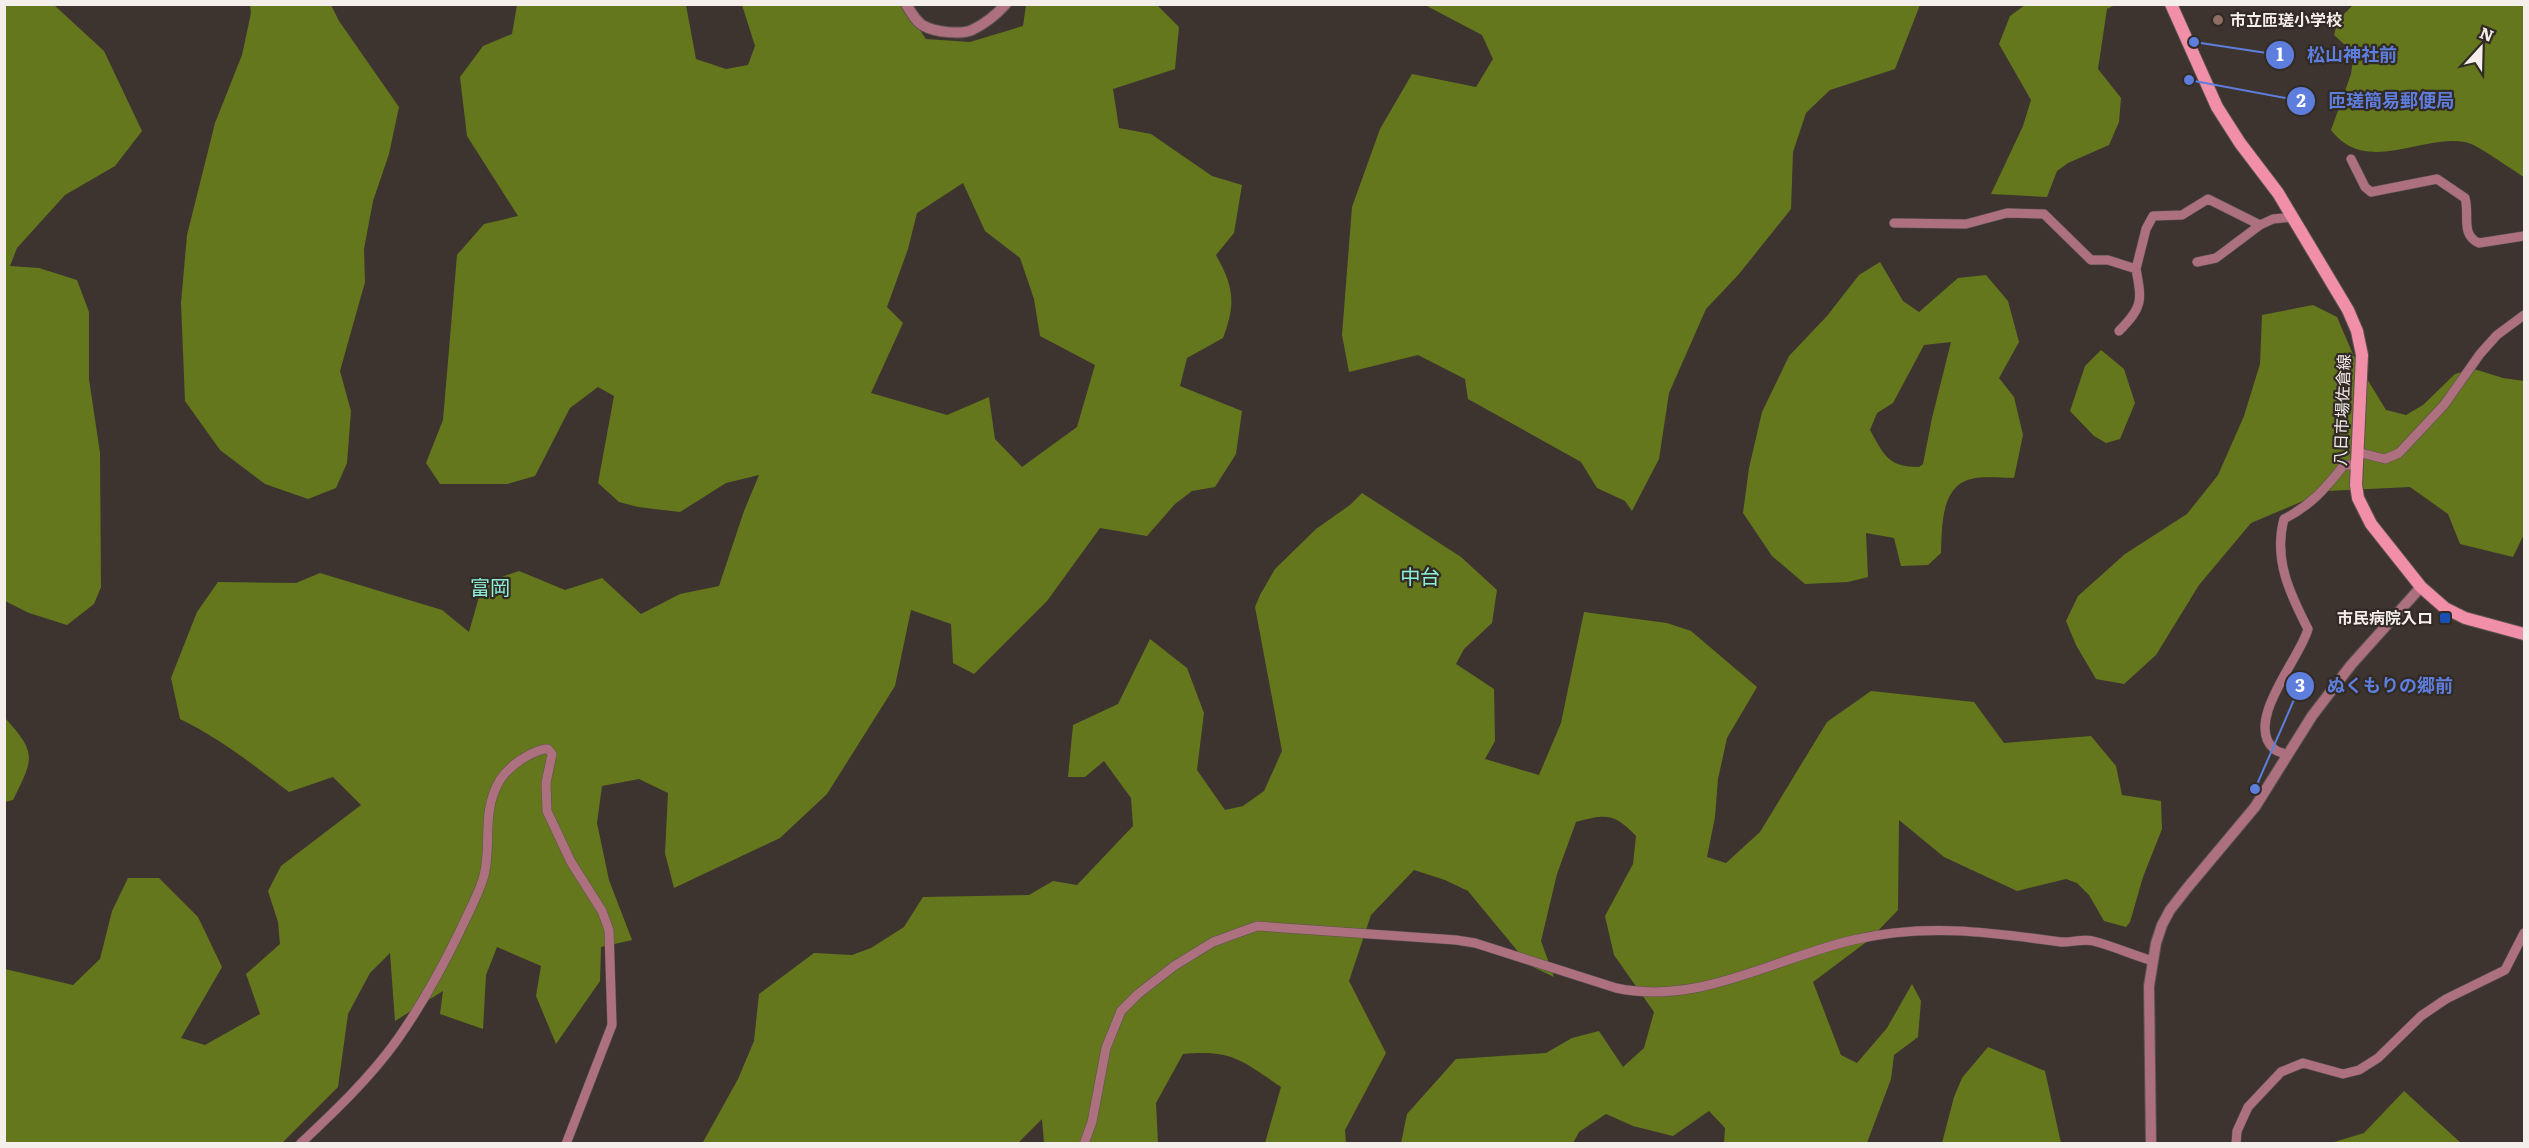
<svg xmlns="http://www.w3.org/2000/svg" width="2529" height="1148" viewBox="0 0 2529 1148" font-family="Literata,'Noto Sans JP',serif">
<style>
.forest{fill:#65771c;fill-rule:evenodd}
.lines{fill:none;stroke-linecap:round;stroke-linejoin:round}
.minor-casing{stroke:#5a524d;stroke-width:10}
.tertiary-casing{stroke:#5a524d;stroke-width:12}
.secondary-casing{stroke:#5a524d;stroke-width:14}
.minor{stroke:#ad707e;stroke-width:9}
.tertiary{stroke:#ad707e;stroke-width:10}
.secondary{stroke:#f08fa7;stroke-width:12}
.education-dot{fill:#8d6e63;stroke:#322a25;stroke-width:2}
.transit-dot{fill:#1a4fb4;stroke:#322a25;stroke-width:2}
.labels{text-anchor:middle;stroke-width:4.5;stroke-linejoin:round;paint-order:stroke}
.poi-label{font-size:16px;font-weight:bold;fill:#f5efec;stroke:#322a25;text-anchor:start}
.street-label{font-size:16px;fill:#f5efec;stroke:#322a25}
.quarter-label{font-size:20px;fill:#8befd9;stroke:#322a25}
.leader{fill:none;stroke:#5e7ede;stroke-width:2}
.callout-dot{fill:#5e7ede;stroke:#322a25;stroke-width:2}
.mark-label{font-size:18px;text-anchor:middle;font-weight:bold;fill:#fff}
.callout-label{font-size:18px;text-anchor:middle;font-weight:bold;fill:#5e7ede;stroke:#322a25;stroke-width:4.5;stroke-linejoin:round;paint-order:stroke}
</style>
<rect width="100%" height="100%" fill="#3d342f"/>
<path class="forest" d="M4 5H54L104 51 142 131 115 166 65 195 17 248 10 266 39 268 77 280 89 312V379L100 453 101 587 94 604 67 625 29 613 5 601Z
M250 5H331L339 21 399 107 389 154 373 201 364 249 365 282 340 371 351 411 347 463 336 488 308 499 265 484 220 450 185 401 181 303 187 235 215 123 242 55 251 13Z
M517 5H686L696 59 726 69 748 65 755 46 742 5H903L926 39 970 42 1023 26 1026 5H1157L1179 27 1175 69 1113 89 1119 128 1151 134 1212 176 1242 185 1234 233 1216 255C1234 287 1236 304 1223 338L1187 358 1180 386 1242 411 1236 454 1215 487 1192 491 1175 504 1147 536 1100 528 1047 601 974 674 953 663 951 624 911 610 895 686 827 794 780 838 674 888 665 853 668 793 639 779 602 786 597 823 609 880 632 940 601 947 600 981 556 1044 536 996 541 966 497 947 486 975 483 1029 440 1014 443 991 395 1021 390 953 370 973 348 1014 338 1087 282 1143 5 1144V969L73 985 100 959 112 911 128 878H159L198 917 222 967 181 1038 205 1045 260 1014 246 974 280 944 278 922 268 891 281 866 361 805 333 777 289 792C254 765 219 738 180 719L171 678 197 612 218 582 296 583 320 573 442 610 469 632 483 583 519 571 565 590 602 578 641 614 680 594 719 586 744 511 759 475 726 483 680 512 638 507 619 502 598 483 614 396 598 387 570 408 535 476 507 484H440L426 463 443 420 457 255 484 224 518 216 467 136 460 77 483 46 512 34ZM963 183 985 231 1020 258 1034 299 1040 336 1095 365 1077 427 1022 467 995 439 989 397 947 415 871 393 903 323 887 307 908 249 917 213Z
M1425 5H1920L1895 69 1830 90 1806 113 1793 152 1791 209 1739 274 1706 309 1669 393 1659 459 1632 511 1625 501 1597 488 1581 462 1468 399 1465 379 1418 355 1349 372 1342 335 1352 207 1380 129 1412 74 1476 87 1493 59 1482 35Z
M2025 5H2115L2107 9 2098 69 2121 98 2119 122 2109 145 2068 163 2057 171 2047 197 1991 194 2023 126 2031 100 1999 44 2010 16Z
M2353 5H2524V177C2512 170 2477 144 2465 142 2421 134 2366 176 2331 130L2351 74 2354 53 2334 35 2338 20Z
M1880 262 1903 301 1919 312 1958 278 1986 275 2008 301 2019 342 1999 378 2014 397 2023 435 2014 478C2000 478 1984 476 1971 479 1940 486 1942 530 1941 553L1928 565 1901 566 1894 538 1866 533 1868 577 1848 582 1805 584 1772 556 1743 513 1749 468 1762 412 1789 356 1827 316 1859 275ZM1951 342 1932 418 1923 464 1919 467C1888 467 1884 455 1870 430L1877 413 1893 403 1924 345Z
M2313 305 2337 317 2355 359 2386 410 2406 415 2423 405 2455 374 2474 369 2503 378 2524 381V534L2513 557 2460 544 2448 514 2410 487 2327 491 2251 523 2199 585 2156 655 2124 684 2096 679 2076 645 2066 621 2078 596 2125 554 2187 514 2218 475 2244 416 2260 364 2262 315Z
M2101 350 2124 369 2135 403 2120 439 2106 443 2094 436 2070 411 2085 366Z
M1362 493 1461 557 1497 590 1492 623 1464 649 1456 664 1494 689 1495 741 1485 759 1539 775 1561 723 1584 612 1667 623 1691 631 1757 687 1727 738 1718 779 1715 817 1707 857 1726 863 1760 832 1827 722 1871 691 1974 702 2004 743 2091 736 2116 766 2122 795 2161 801 2162 829 2143 877 2130 922 2126 927 2104 921 2089 895 2077 883 2066 879 2017 891 1944 857 1899 820 1898 910 1869 940 1813 982 1841 1055 1857 1063 1887 1028 1912 984 1921 1001 1918 1037 1894 1055 1891 1079 1867 1143H1724L1725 1128 1709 1111 1673 1136 1633 1126 1606 1114 1579 1132 1573 1143H1401L1407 1114 1456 1059 1546 1053 1572 1038 1599 1031 1623 1067 1644 1048 1654 1012 1614 955 1605 916 1633 864 1636 836C1614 813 1606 814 1576 822L1557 874 1541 941 1554 977 1529 965 1468 891 1445 880 1414 870 1371 915 1349 981 1386 1053 1345 1130 1346 1143H1265L1281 1087C1243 1061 1232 1049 1183 1054L1156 1103 1158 1143H1044L1042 1119 1018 1143 702 1144 738 1079 754 1041 759 994 814 953 852 955 871 948 904 927 923 897 1029 895 1053 881 1077 885 1133 826 1131 798 1104 761 1085 777H1068L1073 725 1118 704 1150 639 1187 668 1204 713 1197 770 1225 810 1243 806 1264 791 1282 751 1255 607 1260 595 1275 569 1316 529 1350 505Z
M5 718C37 753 34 758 13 800L5 802Z
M1988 1047 2045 1071 2061 1143H1942L1954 1097 1962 1078Z
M2404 1091 2461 1143H2331L2364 1133Z"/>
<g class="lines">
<defs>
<path id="minor" d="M2351 159 2365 187 2371 192 2437 179 2465 198C2470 214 2460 235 2479 243L2524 236
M1894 223 1966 224 2007 213 2044 214 2091 260H2108L2136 269 2146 229 2153 216 2182 215 2208 199 2260 225
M2197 262 2216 258 2260 225 2273 219 2293 217
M2119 331C2143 307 2142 301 2136 269
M2357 452 2385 459 2399 453 2444 405 2480 354 2497 335 2524 315
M2287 755C2284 753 2277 752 2274 749 2243 722 2301 657 2308 629 2290 594 2273 559 2284 519 2310 506 2326 488 2344 465H2357
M300 1144C334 1112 370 1078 397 1040 421 1006 441 970 459 933 467 915 477 898 483 879 493 848 480 813 500 780 510 765 527 754 544 749H548L552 754 546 783 547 811 571 862 602 911 609 930 612 1025 566 1144
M1084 1144 1092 1122 1106 1048 1121 1011 1138 994 1174 966 1213 942 1257 926 1456 940 1475 943 1616 988C1699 1006 1775 958 1853 940 1924 923 1990 932 2061 942 2071 943 2083 938 2093 941 2113 946 2133 955 2153 961
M2236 1144 2237 1131 2248 1107 2281 1072 2303 1063 2343 1074 2359 1070 2378 1058 2421 1016 2446 999 2505 970 2524 933"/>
<path id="tertiary" d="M906 4C911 12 916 22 924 26 935 32 961 35 972 30 985 24 996 15 1006 4
M2151 1144 2149 986 2156 943 2162 925 2170 910 2188 887 2255 807 2312 716 2351 665 2421 587"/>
<path id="secondary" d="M2171 4 2217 107 2240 143 2278 193 2348 310 2357 331 2362 355 2356 485 2358 498 2371 524 2421 587 2445 608 2465 618 2524 634"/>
</defs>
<use href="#minor" class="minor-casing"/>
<use href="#tertiary" class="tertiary-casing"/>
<use href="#secondary" class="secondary-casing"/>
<use href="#minor" class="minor"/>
<use href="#tertiary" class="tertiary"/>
<use href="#secondary" class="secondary"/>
</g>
<circle class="education-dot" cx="2218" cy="20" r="6"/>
<rect class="transit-dot" x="2439" y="612" width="12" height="12" rx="3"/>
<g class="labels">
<g class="poi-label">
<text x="2230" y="26">市立匝瑳小学校</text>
<text x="2433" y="624" text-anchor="end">市民病院入ロ</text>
</g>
<g class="street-label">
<text transform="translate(2342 410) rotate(-88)" y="6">八日市場佐倉線</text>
</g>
<g class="quarter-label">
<text x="1420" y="584">中台</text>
<text x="490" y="595">富岡</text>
</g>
</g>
<path class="leader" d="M2194 42L2280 55M2189 80L2301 101M2255 789L2300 686"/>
<g class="callout-dot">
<circle cx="2194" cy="42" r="6"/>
<circle cx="2189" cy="80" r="6"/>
<circle cx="2255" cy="789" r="6"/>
<circle cx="2280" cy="55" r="15"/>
<circle cx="2301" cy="101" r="15"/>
<circle cx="2300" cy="686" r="15"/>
</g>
<g class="mark-label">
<text x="2280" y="61">1</text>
<text x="2301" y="107">2</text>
<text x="2300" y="692">3</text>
</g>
<g class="callout-label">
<text x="2352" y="61">松山神社前</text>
<text x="2391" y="107">匝瑳簡易郵便局</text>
<text x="2390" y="692">ぬくもりの郷前</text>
</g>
<rect width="2529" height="1148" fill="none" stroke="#f5efec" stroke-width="12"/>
<g transform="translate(2481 48) rotate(22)" stroke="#322a25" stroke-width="4.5" paint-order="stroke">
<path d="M0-4.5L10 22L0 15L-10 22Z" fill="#f5efec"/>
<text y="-9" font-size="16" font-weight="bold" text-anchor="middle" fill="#f5efec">N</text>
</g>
</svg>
